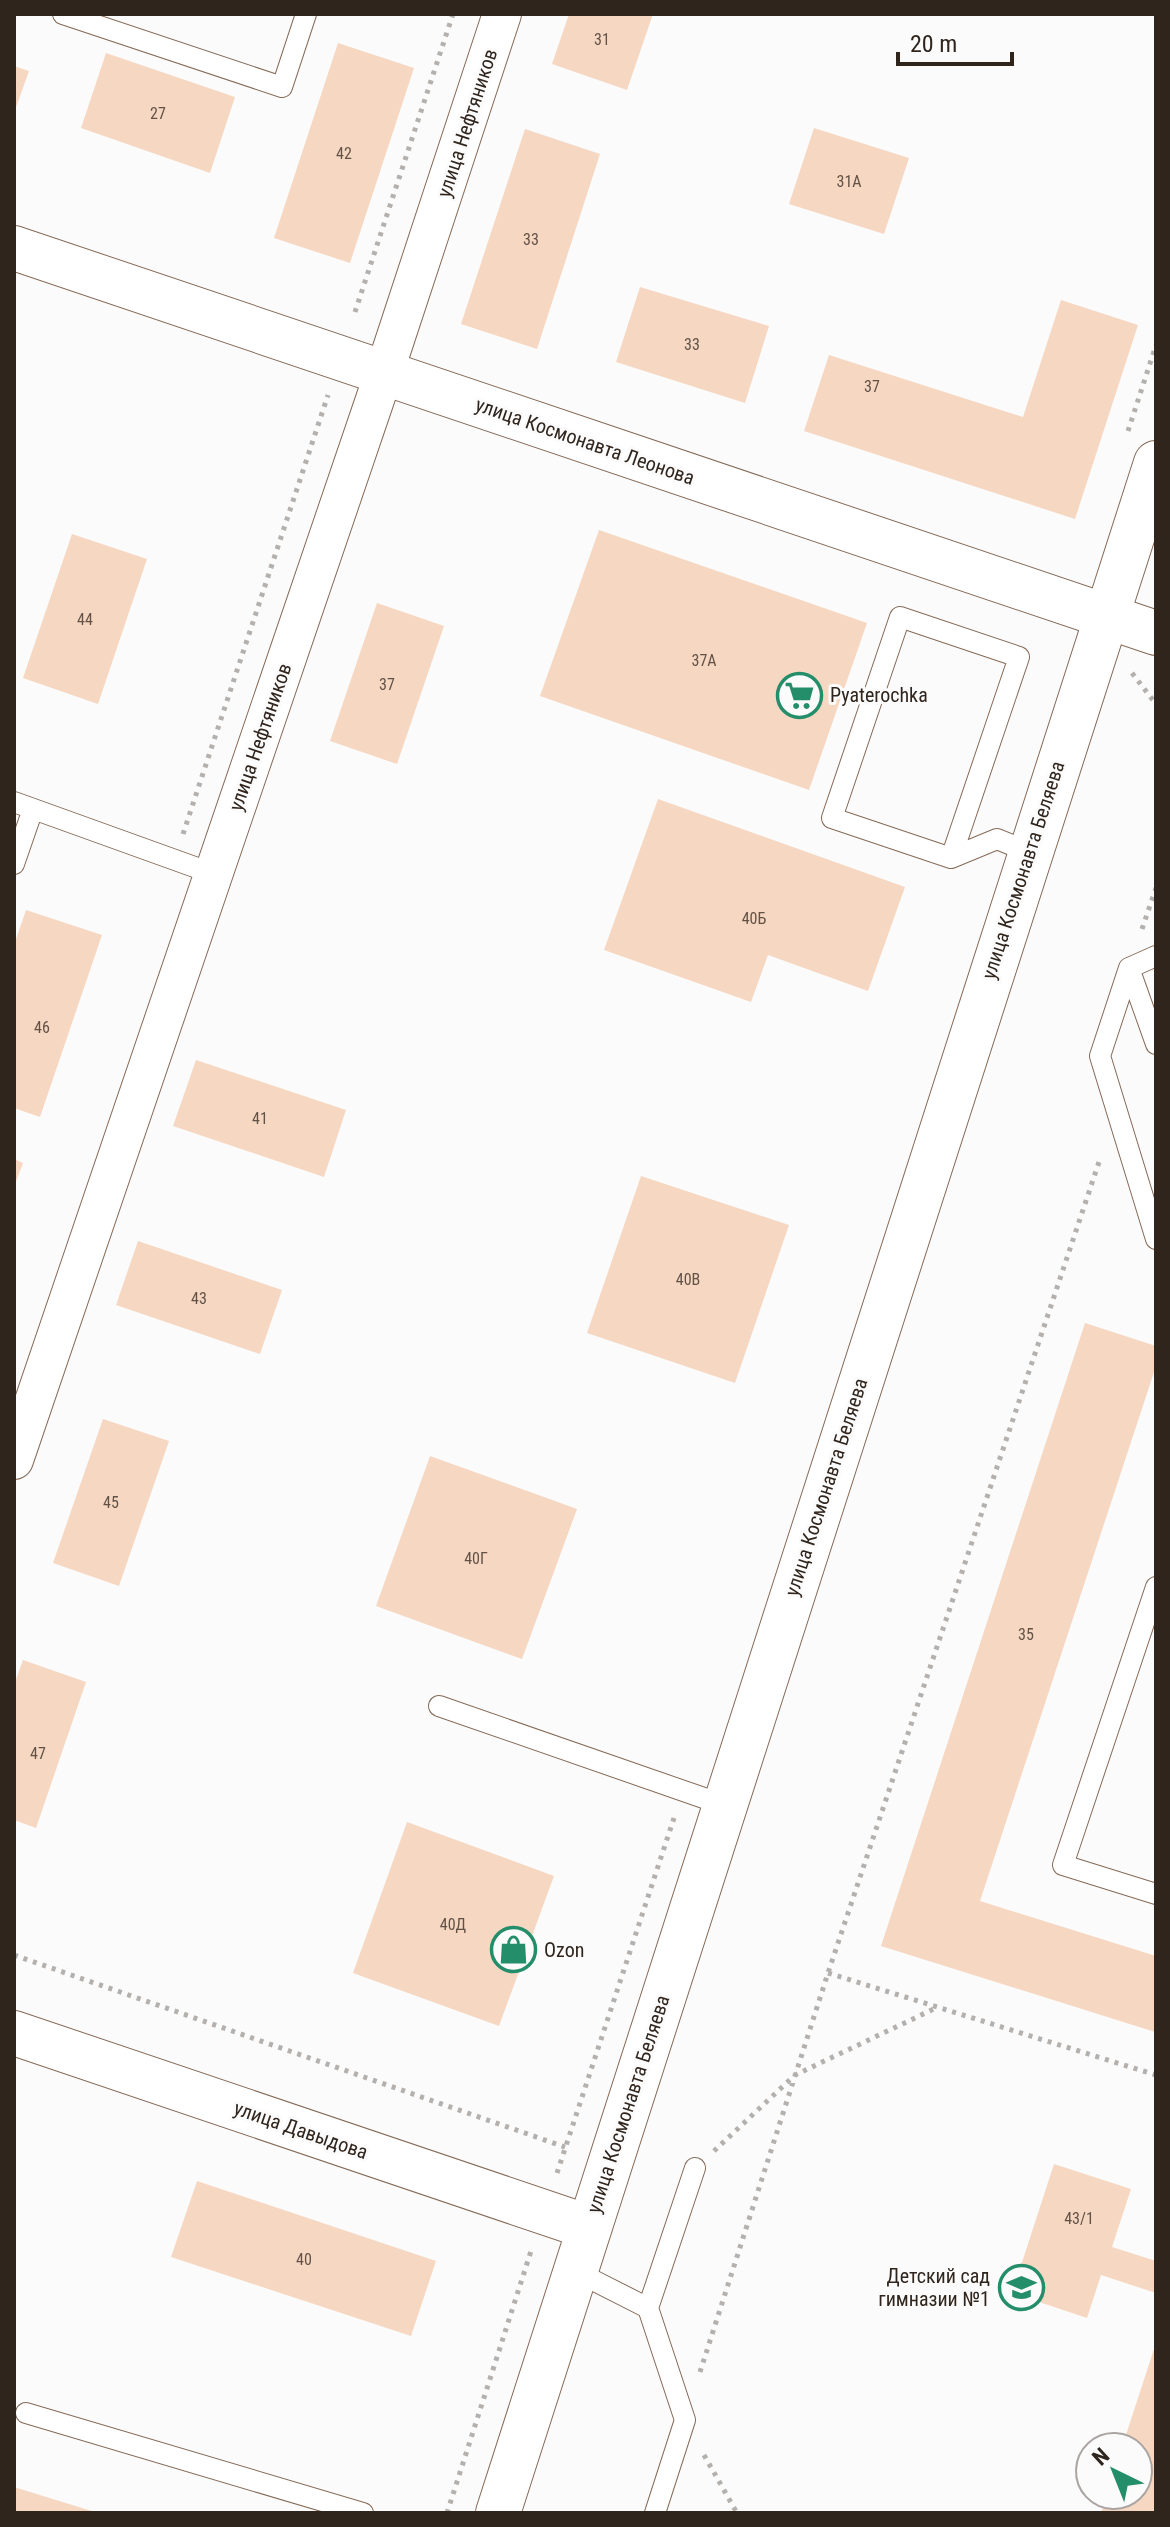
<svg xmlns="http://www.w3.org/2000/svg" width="1170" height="2527" viewBox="0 0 1170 2527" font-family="'Roboto Condensed',sans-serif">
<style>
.building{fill:#f6d7c2}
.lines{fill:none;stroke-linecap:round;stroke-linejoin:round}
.service-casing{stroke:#856b58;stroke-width:22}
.minor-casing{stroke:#856b58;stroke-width:40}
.tertiary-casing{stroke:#856b58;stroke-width:46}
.secondary-casing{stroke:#856b58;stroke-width:46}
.path{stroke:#b3b0ad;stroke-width:5;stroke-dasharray:4 6;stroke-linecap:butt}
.service{stroke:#fff;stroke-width:20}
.minor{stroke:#fff;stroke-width:38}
.tertiary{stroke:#fff;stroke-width:44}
.secondary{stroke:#fff;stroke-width:44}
.labels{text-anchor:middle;stroke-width:6;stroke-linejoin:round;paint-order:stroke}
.number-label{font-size:16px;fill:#625246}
.street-label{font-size:20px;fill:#30251d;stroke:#fbfbfb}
.poi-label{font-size:20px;fill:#30251d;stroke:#fbfbfb;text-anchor:start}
</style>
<rect width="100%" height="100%" fill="#fbfbfb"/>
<path class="building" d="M569 14H653L627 90 552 64Z
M338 43 414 68 350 263 274 238Z
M106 53 235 97 210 173 81 128Z
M14 66 29 71 14 113Z
M814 128 909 158 884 234 789 204Z
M525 129 600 154 537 349 461 324Z
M640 287 769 326 745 403 616 362Z
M1061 300 1138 325 1075 519 804 431 829 355 1023 417Z
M599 530 867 623 809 790 540 696Z
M72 534 147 559 98 704 23 678Z
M377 603 444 626 397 764 330 741Z
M658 799 905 887 868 991 768 955 751 1002 604 950Z
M26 910 102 935 40 1117 14 1108V945Z
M196 1060 346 1110 324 1177 173 1126Z
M14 1159 23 1163 14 1187Z
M641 1176 789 1225 735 1383 587 1333Z
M138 1241 282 1290 260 1354 116 1305Z
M1085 1323 1156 1346V1366L980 1901 1156 1956 1155 2032 881 1946Z
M103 1419 169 1441 119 1586 53 1563Z
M430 1456 577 1509 522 1659 376 1606Z
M23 1660 86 1682 36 1828 14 1820V1685Z
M407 1822 554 1876 499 2026 353 1973Z
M1054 2164 1131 2189 1112 2247 1156 2261V2293L1101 2275 1087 2318 1012 2293Z
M197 2181 436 2261 411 2336 171 2257Z
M1155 2346 1156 2513H1101L1107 2495H1138V2447H1122Z
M14 2487 95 2512V2513H14Z"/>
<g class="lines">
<defs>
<path id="service" d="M63 14 282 87 306 14
M14 802 214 874
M951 858 1019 657 900 617 832 818 951 858 997 839 1029 852
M14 864 33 809
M1156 956 1129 968 1100 1056 1156 1239
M1129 968 1156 1044
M1156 1587 1063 1865 1156 1894
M439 1706 724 1805
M575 2271 648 2308 685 2420 655 2513
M648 2308 695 2168
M26 2413 363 2513"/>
<path id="minor" d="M14 1460 384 373 502 14"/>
<path id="tertiary" d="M14 2033 588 2227
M498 2513 1156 463"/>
<path id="secondary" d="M14 248 1156 633"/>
</defs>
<use href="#service" class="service-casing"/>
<use href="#minor" class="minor-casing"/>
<use href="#tertiary" class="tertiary-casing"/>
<use href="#secondary" class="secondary-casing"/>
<path class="path" d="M355 312 453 14
M1128 431 1156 345
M1132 673 1156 704
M183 834 328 395
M1142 929 1156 888
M14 1955 565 2147
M828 1973 1156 2075
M714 2151 795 2075 938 2007
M557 2173 674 1818
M700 2372 828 1973 1100 1159
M704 2455 737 2513
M447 2513 531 2251"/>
<use href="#service" class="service"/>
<use href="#minor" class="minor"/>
<use href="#tertiary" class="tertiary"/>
<use href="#secondary" class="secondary"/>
</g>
<defs>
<symbol id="supermarket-ring" viewBox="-11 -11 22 22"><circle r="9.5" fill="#fbfbfb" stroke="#248d6a" stroke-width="1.5"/><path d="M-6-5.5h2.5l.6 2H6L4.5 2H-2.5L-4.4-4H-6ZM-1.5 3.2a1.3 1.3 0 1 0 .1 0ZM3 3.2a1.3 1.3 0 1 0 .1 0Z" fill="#248d6a"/></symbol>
<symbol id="shop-ring" viewBox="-11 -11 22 22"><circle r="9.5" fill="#fbfbfb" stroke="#248d6a" stroke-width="1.5"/><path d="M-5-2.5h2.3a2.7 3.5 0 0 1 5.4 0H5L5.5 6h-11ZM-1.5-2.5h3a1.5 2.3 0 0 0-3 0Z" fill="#248d6a"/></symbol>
<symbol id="school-ring" viewBox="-11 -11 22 22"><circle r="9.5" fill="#fbfbfb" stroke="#248d6a" stroke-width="1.5"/><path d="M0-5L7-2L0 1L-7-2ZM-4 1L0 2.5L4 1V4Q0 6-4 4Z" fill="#248d6a"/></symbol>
</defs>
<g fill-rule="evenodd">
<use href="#supermarket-ring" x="774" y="670" width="51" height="51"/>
<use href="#shop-ring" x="488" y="1924" width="51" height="51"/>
<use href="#school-ring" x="996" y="2262" width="51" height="51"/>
</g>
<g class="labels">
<g class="number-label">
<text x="602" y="45">31</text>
<text x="158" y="119">27</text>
<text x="344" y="159">42</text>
<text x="849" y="187">31А</text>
<text x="531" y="245">33</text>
<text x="692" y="350">33</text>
<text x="872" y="392">37</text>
<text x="85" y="625">44</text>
<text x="704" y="666">37А</text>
<text x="387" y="690">37</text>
<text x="754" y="924">40Б</text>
<text x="42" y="1033">46</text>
<text x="260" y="1124">41</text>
<text x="688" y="1285">40В</text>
<text x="199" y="1304">43</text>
<text x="111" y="1508">45</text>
<text x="476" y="1564">40Г</text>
<text x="1026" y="1640">35</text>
<text x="38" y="1759">47</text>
<text x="453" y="1930">40Д</text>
<text x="1079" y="2224">43/1</text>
<text x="304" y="2265">40</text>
</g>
<g class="street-label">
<text transform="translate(467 123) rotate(-72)" y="7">улица Нефтяников</text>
<text transform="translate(585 441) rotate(19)" y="7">улица Космонавта Леонова</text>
<text transform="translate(260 737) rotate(-71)" y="7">улица Нефтяников</text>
<text transform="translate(1023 870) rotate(-72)" y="7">улица Космонавта Беляева</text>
<text transform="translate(826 1487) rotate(-72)" y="7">улица Космонавта Беляева</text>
<text transform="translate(628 2104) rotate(-72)" y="7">улица Космонавта Беляева</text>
<text transform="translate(301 2130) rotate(19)" y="7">улица Давыдова</text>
</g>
<g class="poi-label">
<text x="830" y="702">Pyaterochka</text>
<text x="544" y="1957">Ozon</text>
<text x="990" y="2283" text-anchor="end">Детский сад<tspan x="990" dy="23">гимназии №1</tspan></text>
</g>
</g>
<rect width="1170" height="2527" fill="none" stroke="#30251d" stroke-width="32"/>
<g transform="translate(1114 2471) rotate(317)"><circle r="38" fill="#fbfbfb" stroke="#aaa5a2" stroke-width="2"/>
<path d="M0-6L14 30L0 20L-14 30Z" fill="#248d6a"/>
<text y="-12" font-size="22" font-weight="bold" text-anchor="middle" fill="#30251d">N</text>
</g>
<path d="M898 52v12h114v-12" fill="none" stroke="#30251d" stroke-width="4"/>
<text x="910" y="52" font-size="24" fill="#30251d" stroke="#fbfbfb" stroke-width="6" paint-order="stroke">20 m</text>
</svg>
